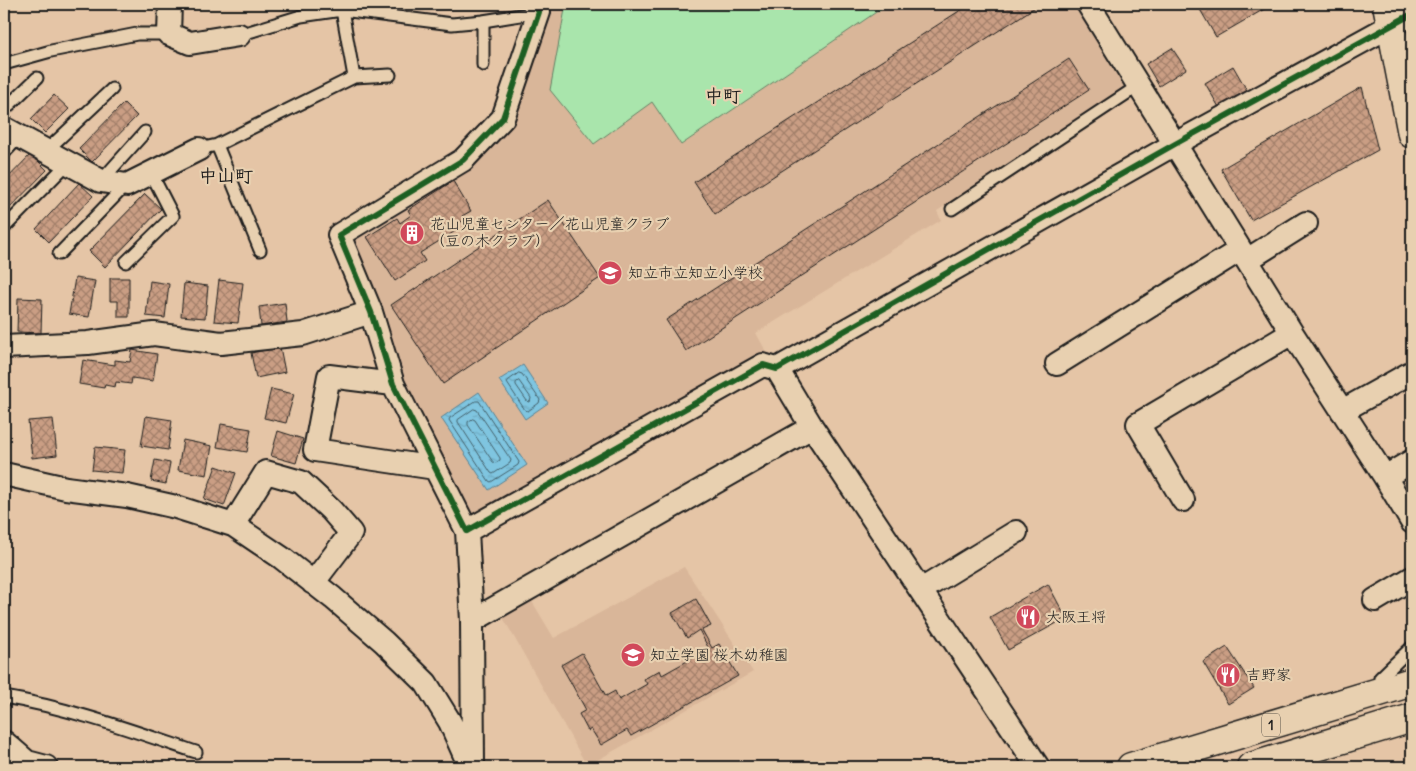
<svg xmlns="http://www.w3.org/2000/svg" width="1416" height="771" viewBox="0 0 1416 771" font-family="Delius,'Klee One',sans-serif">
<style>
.built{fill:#d9b699}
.garden{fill:#a9e5ac;stroke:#628064}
.water{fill:url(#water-ripples);stroke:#578192}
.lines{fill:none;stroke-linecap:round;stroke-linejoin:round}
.shore{stroke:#44606a;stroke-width:1}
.building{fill:url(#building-cross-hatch);stroke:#1c1c1c}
.lane-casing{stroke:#1c1c1c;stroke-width:15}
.street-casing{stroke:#1c1c1c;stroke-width:26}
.secondary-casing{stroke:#1c1c1c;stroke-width:31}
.highway-casing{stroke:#1c1c1c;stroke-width:31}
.lane{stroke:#e8d0b0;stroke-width:11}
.street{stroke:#e8d0b0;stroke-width:22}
.secondary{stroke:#e8d0b0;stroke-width:28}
.highway{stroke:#e8d0b0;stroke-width:28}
.cycleway-casing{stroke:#e8d0b0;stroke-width:9}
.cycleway{stroke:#1b5e20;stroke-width:6}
.labels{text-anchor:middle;stroke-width:4.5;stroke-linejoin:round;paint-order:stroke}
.shield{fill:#e8d0b0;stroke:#595248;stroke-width:1}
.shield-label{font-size:14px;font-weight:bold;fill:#1c1c1c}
.poi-label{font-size:15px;fill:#1c1c1c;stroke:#e8d0b0;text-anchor:start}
.quarter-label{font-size:18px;font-weight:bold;fill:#1c1c1c;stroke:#e8d0b0}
</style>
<defs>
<pattern id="water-ripples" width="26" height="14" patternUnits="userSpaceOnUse" patternTransform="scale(1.25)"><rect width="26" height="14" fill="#7fc5e0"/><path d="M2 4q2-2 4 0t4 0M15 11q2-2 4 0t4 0" fill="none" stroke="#6da9c0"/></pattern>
<pattern id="building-cross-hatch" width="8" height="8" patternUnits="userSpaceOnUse" patternTransform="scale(1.25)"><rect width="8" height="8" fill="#ca9e84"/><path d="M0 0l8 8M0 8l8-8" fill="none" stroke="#a3806b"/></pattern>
</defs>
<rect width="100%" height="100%" fill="#e5c5a6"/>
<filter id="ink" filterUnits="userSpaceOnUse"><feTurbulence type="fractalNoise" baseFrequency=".02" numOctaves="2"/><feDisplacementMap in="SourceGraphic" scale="10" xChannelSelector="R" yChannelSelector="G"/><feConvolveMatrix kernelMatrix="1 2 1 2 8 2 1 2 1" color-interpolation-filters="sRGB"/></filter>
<g filter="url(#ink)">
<path class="built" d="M546 4H1073L1126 89 937 211 941 220 756 333 768 355 474 517 407 397 382 307 350 240 469 165Z
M684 567 753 672 587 766 501 614 530 598 554 638Z"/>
<path class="garden" d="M566 4H888L681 145 652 102 594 144 550 90Z"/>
<path class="water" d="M523 365 548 403 525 419 499 380Z
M479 392 527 465 489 490 441 418Z"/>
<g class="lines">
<path class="shore" d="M519 373 522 374 540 400 539 403 528 411 525 410 507 383 508 381Z
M519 381 531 398 530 402 527 401 516 385V383Z
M476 401H479L519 462 518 465 491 482 489 481 449 420 450 418Z
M474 409 477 410 511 460 510 463 493 474 491 473 458 422V420Z
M473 419 475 420 500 458V460L496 463 493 462 468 425V422Z"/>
</g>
<path class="building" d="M970 4H1040L715 214 694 182Z
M1202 4H1273L1216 37 1198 6Z
M1172 48 1186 69 1159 86 1146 64Z
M1069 59 1089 90 686 351 666 320Z
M1233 66 1248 92 1220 109 1205 83Z
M1362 87 1378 150 1251 220 1221 169Z
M54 95 69 109 45 133 31 119Z
M124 103 137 116 92 162 79 149Z
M31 154 47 170 4 214V182Z
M453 181 471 211 462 216 464 220 455 226 457 230 420 253 425 261 395 281 367 237 397 218 400 223 411 215 408 210Z
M79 183 93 196 49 242 36 229Z
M145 194 161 209 105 267 89 251Z
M548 200 600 278 443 384 391 305Z
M75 278 95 281 89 317 69 314Z
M110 278H129V317H118V301H110Z
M219 280 243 283 238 323 214 321Z
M150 281 169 284 165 318 146 316Z
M184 283 208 286 205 318 181 316Z
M18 298 42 299 41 333 17 332Z
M285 303 287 322 261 326 259 307Z
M280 347 285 372 256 378 251 353Z
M132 350 157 354 153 381 132 378 131 384 116 382 115 387 105 385 104 388 79 384 83 360 115 365V360L130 362Z
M4 384H8L7 442H4Z
M271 389 294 394 286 423 264 418Z
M146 416 172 420 168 450 141 446Z
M53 419 57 455 32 458 28 421Z
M221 424 251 429 247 452 217 447Z
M278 431 303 439 296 463 271 456Z
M183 440 212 446 207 475 178 470Z
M95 447 125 450 122 473 92 470Z
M155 460 170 463 166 484 151 481Z
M216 466 236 473 224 506 204 499Z
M1048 584 1066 618 1008 650 990 617Z
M696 599 711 626 702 630 712 648 719 644 738 676 631 736 627 730 601 745 591 729 588 731 579 714 586 710 561 665 582 653 606 696 615 691 619 700 647 684 644 679 660 670 662 675 709 649 699 630 687 638 672 613Z
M1227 647 1254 688 1228 704 1203 662Z"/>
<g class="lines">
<defs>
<path id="lane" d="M342 10 354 77
M239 35 301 16 342 10 452 24 483 21 539 12
M4 64 51 51 137 34H169
M483 65V21
M4 110 37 78
M217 145 260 250
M199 149 217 145 354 77 390 75
M46 151 112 89
M4 153 19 137
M101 181 145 132
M952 209 1138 86
M4 228 68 163
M59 254 126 185
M126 262 173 216 151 173
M1380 678 1412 647
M4 697C70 708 133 731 196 752"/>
<path id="street" d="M170 4 169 34 190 43 239 35
M534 4 539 12 503 118 463 160 339 235 371 312 393 384 467 531 763 365 777 369 1175 144 1412 14
M1088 4 1292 333 1385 477 1412 461
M4 128 101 181 127 185 199 149
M1247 260 1306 223
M4 347 88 343 154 334 221 343 303 334 371 312
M1057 364 1240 250
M777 369 812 427 1038 767
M393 384 329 376 315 450 435 468
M1342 411 1412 372
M4 474 66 488 127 496 176 507 233 525 282 558 333 598 384 642 426 683 450 722 470 767
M1385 477 1412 522
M1183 500 1138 424 1292 333
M233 525 266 472 301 482 331 510 351 533 313 583
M467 531 472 621 473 765
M921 590 1016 532
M1375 600 1412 578
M472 621 812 427
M4 742 27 762 46 767"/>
<path id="secondary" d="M1387 4 1412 134"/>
<path id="highway" d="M1131 767 1412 682
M1251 767 1412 718"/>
</defs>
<use href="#lane" class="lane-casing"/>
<use href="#street" class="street-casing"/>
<use href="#secondary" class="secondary-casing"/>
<use href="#highway" class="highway-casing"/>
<use href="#lane" class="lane"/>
<use href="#street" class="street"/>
<use href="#secondary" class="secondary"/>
<use href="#highway" class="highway"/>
<defs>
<path id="cycleway" d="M534 4 539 12 503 118 463 160 339 235 371 312 393 384 467 531 763 365 777 369 1175 144 1412 14"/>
</defs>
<use href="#cycleway" class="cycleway-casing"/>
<use href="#cycleway" class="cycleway"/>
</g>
</g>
<defs>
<symbol id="building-disc" viewBox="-11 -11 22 22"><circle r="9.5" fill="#d1495b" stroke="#e8d0b0"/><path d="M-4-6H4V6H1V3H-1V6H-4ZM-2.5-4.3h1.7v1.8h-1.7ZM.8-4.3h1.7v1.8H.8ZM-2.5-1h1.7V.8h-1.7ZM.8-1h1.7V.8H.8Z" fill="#fff"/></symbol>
<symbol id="school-disc" viewBox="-11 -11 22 22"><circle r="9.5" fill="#d1495b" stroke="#e8d0b0"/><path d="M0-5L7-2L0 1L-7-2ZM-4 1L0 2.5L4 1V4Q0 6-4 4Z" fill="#fff"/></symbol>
<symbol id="restaurant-disc" viewBox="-11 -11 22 22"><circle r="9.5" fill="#d1495b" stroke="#e8d0b0"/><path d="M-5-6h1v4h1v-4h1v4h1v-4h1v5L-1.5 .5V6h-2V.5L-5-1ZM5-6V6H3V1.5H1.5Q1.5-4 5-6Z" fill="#fff"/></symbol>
</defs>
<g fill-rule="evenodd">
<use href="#building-disc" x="398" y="219" width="28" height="28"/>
<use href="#school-disc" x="596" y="259" width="28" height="28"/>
<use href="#restaurant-disc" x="1014" y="603" width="28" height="28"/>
<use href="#school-disc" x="619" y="641" width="28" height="28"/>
<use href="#restaurant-disc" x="1214" y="661" width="28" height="28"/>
</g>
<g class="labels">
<rect class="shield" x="1262" y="713.5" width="18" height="23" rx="4"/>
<g class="shield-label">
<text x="1271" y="730">1</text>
</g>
<g class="poi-label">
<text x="430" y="229">花山児童センター／花山児童クラブ<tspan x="430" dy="17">（豆の木クラブ）</tspan></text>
<text x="628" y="278">知立市立知立小学校</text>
<text x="1046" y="622">大阪王将</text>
<text x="650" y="660">知立学園 桜木幼稚園</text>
<text x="1246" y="680">吉野家</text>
</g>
<g class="quarter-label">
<text x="723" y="102">中町</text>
<text x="226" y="182">中山町</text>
</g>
</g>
<rect width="1416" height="771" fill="none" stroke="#e8d0b0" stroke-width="20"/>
<rect x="10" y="10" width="1396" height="751" fill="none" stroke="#1c1c1c" stroke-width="2" filter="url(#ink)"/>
</svg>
